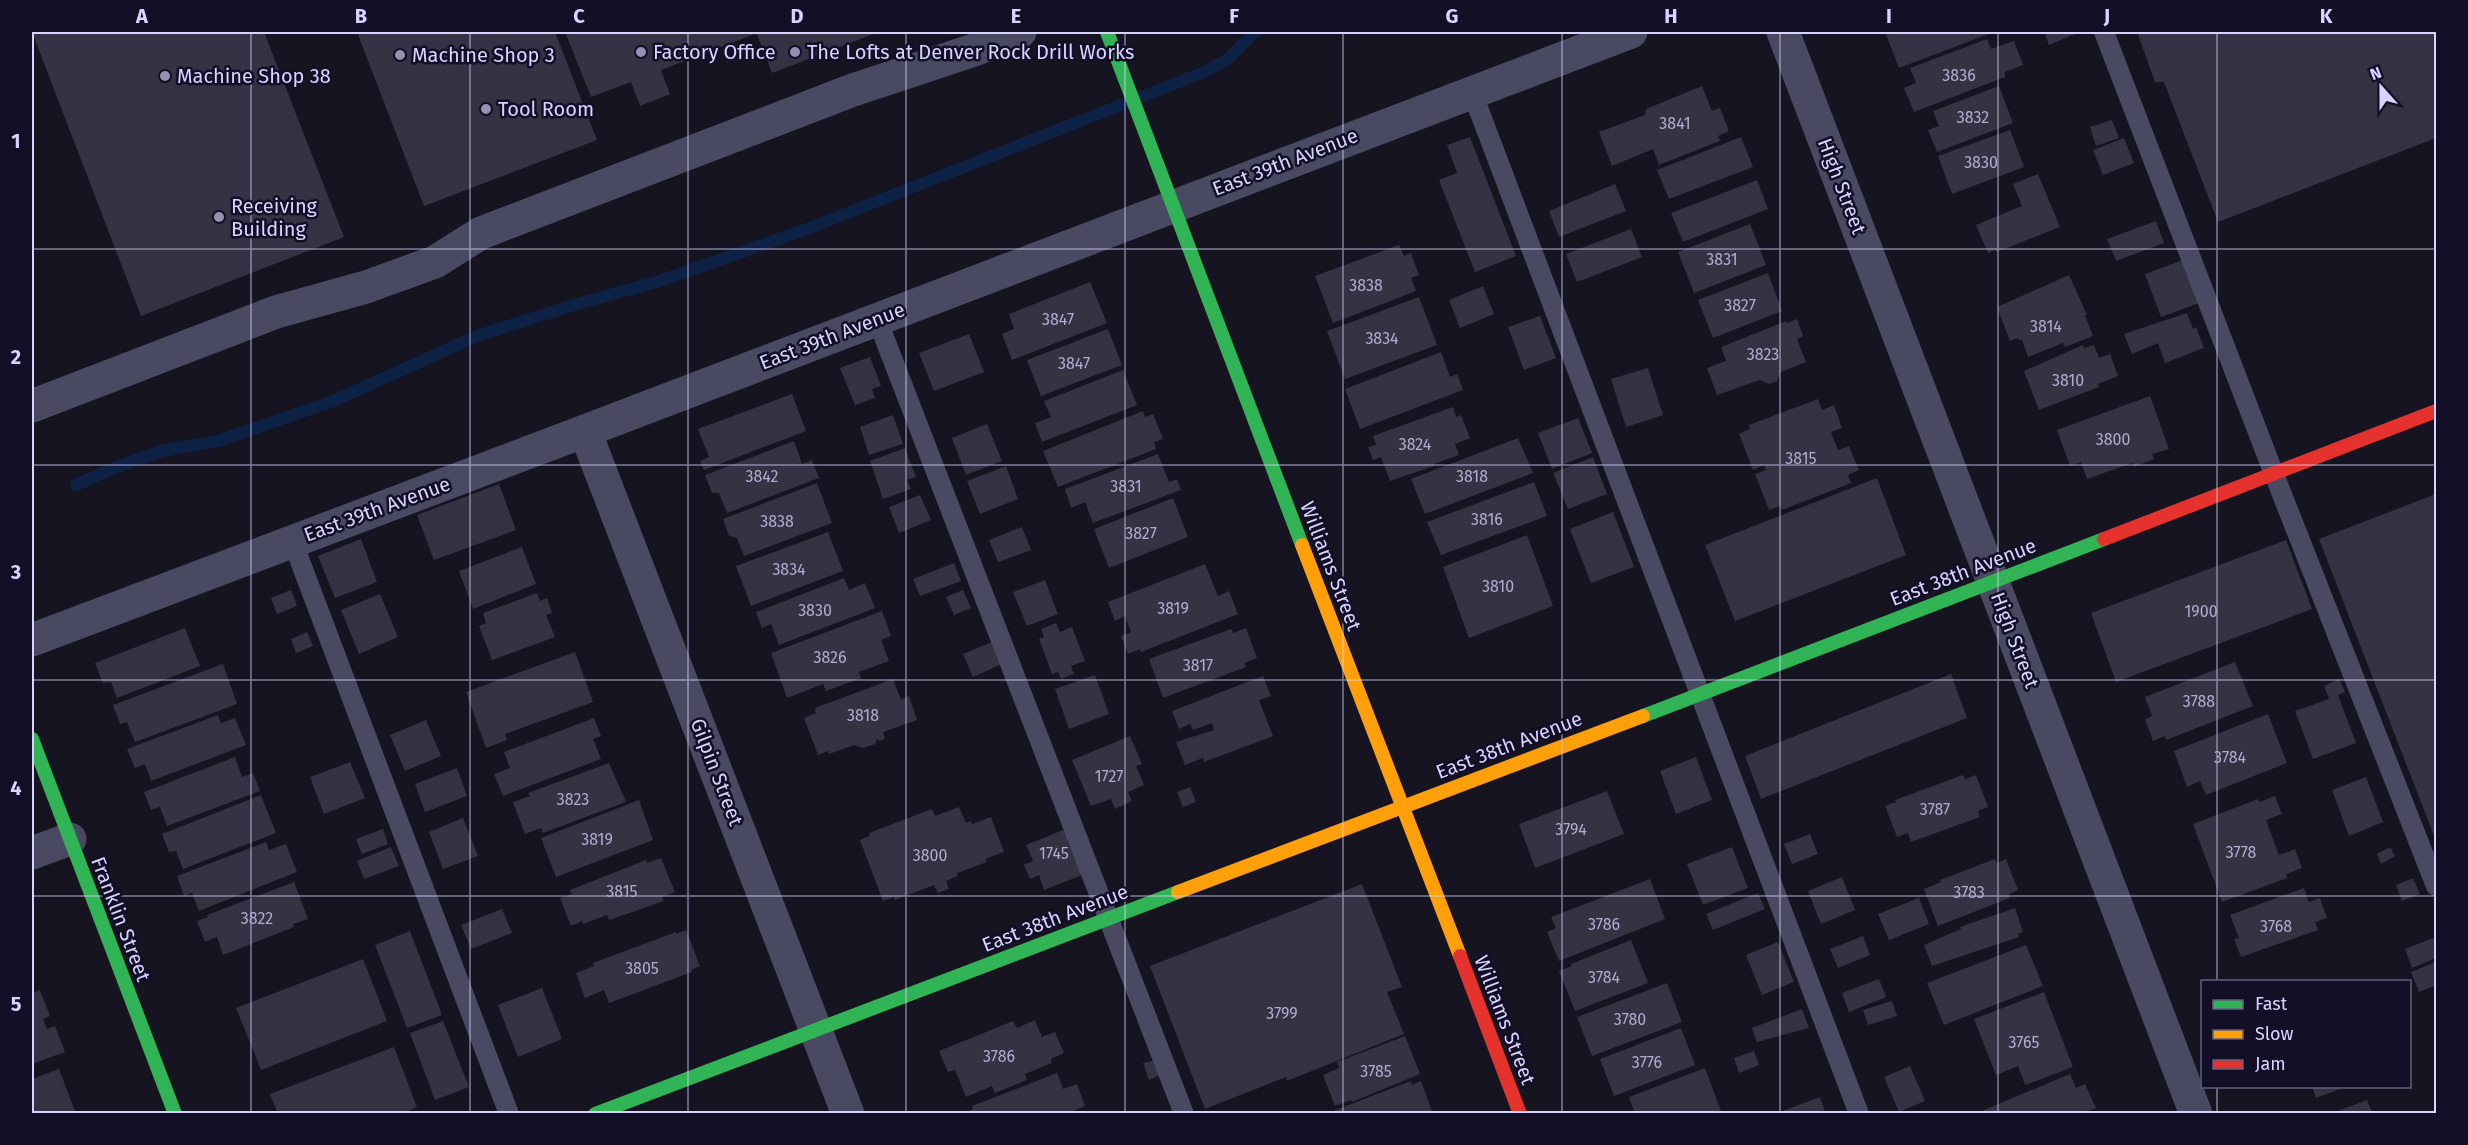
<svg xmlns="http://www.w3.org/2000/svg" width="2468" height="1145" viewBox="0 0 2468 1145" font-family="'Fira Sans',sans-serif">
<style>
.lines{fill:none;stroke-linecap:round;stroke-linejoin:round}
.stream{stroke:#0d2144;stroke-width:12}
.building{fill:#343243}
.lane{stroke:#4a4962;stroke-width:20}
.street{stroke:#4a4962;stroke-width:33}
.fast{stroke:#30b455;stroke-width:14}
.slow{stroke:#ff9f0a;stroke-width:14}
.jam{stroke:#e5322d;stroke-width:14}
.grid{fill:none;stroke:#d9d4ff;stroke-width:1.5;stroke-opacity:0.55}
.poi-dot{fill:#9591b1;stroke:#130f26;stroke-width:2}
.labels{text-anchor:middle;stroke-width:5;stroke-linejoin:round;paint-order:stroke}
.number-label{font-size:16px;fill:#b0acd0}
.poi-label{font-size:20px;fill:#d9d4ff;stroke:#130f26;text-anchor:start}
.street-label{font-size:20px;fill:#d9d4ff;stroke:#130f26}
.neatline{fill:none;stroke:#d9d4ff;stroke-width:2}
.grid-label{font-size:20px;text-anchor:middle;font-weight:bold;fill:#d9d4ff}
</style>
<rect width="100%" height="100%" fill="#161421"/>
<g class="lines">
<path class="stream" d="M76 485 114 468 162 451 218 441 331 402 477 336 574 305 660 281 807 229 1202 73 1228 59 1255 32"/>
</g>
<path class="building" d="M32 32H264L344 237 141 316Z
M357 32H555L597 140 424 206Z
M565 32H754L755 34 661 70 670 94 640 106 631 82 591 97Z
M756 32H879L772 73Z
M1885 32H1994L1899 68Z
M2044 32H2080L2049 45Z
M2137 32H2436V138L2218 222 2164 82H2155Z
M1987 39 1991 49 2014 41 2023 65 2005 72V77L1914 112 1904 88 1916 83 1910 68Z
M1702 86 1712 111 1720 108 1729 131 1718 136 1720 141 1659 165 1653 149 1612 166 1599 132 1645 115 1646 109Z
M1999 86 2013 123 1937 152 1928 130 1939 126 1933 111Z
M2112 120 2119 138 2096 146 2090 127Z
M2010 130 2024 167 1952 194 1938 156Z
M1470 137 1516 256 1475 272 1439 180 1457 173 1447 145Z
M1741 137 1753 167 1669 199 1657 170Z
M2124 138 2134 163 2103 175 2093 150Z
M2038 174 2060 227 1996 252 1995 250 1988 253 1976 225 2022 206 2013 184Z
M1757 180 1768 209 1683 242 1671 213Z
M1615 184 1626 211 1559 237 1549 211Z
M2156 221 2164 243 2116 261 2107 239Z
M1750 224 1766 265 1694 293 1678 252Z
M1631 229 1642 257 1577 282 1566 254Z
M1399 245 1404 256 1411 253 1419 275 1411 278 1416 291 1333 323 1315 276Z
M2183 260 2199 303 2161 317 2145 274Z
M1768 273 1782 311 1713 338 1698 300Z
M2069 275 2087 315H2085L2093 336 2065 347 2063 343 2028 357 2022 340H2019L2018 338 2010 341 1997 307Z
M1090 282 1107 323 1012 360 1002 334 1014 329 1009 314Z
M1483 286 1494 314 1460 328 1449 300Z
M1419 297 1437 345 1345 379 1327 331Z
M2187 313 2193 329 2196 327 2204 348 2165 363 2158 343 2132 354 2124 334Z
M1540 316 1556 358 1524 370 1508 327Z
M1797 319 1803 336 1797 339 1806 362 1781 372 1777 381 1769 384 1760 380 1717 395 1707 368 1726 361 1721 347 1786 321 1787 323Z
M1108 329 1122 365 1041 396 1027 360Z
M969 334 984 372 934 391 919 353Z
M2083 345 2084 348 2094 345 2099 358 2110 354 2118 376 2098 384 2099 387 2039 410 2024 371Z
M1441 352 1450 377 1457 374 1463 390 1360 429 1345 389Z
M870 357 881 386 872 389 875 398 855 405 840 368Z
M1648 368 1663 415 1626 427 1611 379Z
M1123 370 1137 405 1042 442 1035 423 1051 417 1044 401Z
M792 394 806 431 704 470 700 461 709 457 698 429Z
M2150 396 2169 449 2152 454 2154 459 2134 467 2132 463 2087 479 2081 462 2070 466 2057 430Z
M1818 399 1822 410 1834 405 1842 428 1831 432 1838 450 1849 446 1859 470 1848 475 1851 483 1782 510 1780 506 1769 510 1755 474 1766 470 1764 465 1753 470 1739 434 1750 429 1749 425Z
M1453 407 1456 417 1461 415 1470 438 1455 444 1459 455 1434 464V466L1390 481 1381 457 1373 460 1368 447 1376 445 1373 436Z
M1143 411 1145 417 1153 414 1163 439 1154 442 1156 449 1058 487 1043 451Z
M893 415 903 444 869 455 860 427Z
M1578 418 1592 453 1552 469 1538 433Z
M987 424 1002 461 966 475 952 438Z
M1518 438 1533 473 1425 514 1411 479Z
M794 441 802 464 812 460 819 478 727 513 719 493H712L705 475Z
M905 448 916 477 907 480 911 489 883 499 870 461Z
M1158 454 1169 482 1177 479 1181 490 1093 523 1085 502 1071 508 1065 489Z
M1593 457 1607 494 1568 509 1553 473Z
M1006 466 1018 499 980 514 967 481Z
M1877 478 1906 555 1735 621 1705 545Z
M1534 482 1547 516 1441 555 1427 522Z
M817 483 832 523 744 556 737 538 729 536 723 519Z
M499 484 516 530 434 560 417 515Z
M2436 494V841L2319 539Z
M920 495 931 520 899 533 889 507Z
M1173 498 1188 537 1109 568 1094 529Z
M1613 512 1634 567 1591 583 1570 529Z
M1022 527 1031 550 998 562 989 540Z
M828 532 843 571 751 606 736 566Z
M1527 535 1553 606 1469 638 1443 567Z
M361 539 377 582 335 598 318 556Z
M2286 540 2312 609 2116 682 2091 613Z
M522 547 536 584 473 609 459 571Z
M954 563 961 581 920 596 913 579Z
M1205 564 1218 596 1229 591 1238 614 1141 652 1140 649 1128 654 1121 636 1131 632 1125 616 1115 621 1108 602Z
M844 578 849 590 865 583 875 608 779 645 771 624 762 628 756 612Z
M1045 580 1058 614 1027 626 1013 592Z
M291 590 297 606 277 614 271 598Z
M963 590 971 608 954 615 946 597Z
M537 593 540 601 547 598 552 613 546 615 555 637 492 660 479 626 486 623 483 613Z
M380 594 398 637 359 654 341 610Z
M882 611 891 636 881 640 889 661 859 672 861 678 826 691 823 684 787 698 771 653Z
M1056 623 1060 632 1072 627 1085 661 1071 666 1074 674 1061 679 1058 672 1052 674 1039 639 1044 637 1041 629Z
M185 628 200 666 117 698 111 682 103 683 95 663Z
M1246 628 1257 658 1244 663 1246 667 1163 698 1149 659 1231 629 1233 633Z
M307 632 313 646 296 653 291 639Z
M992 642 1002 664 973 677 963 654Z
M575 652 593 702 505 734 507 740 486 748 466 692Z
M2235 662 2253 706 2166 740 2165 736 2153 741 2145 719 2152 716 2145 697Z
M223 664 237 704 135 742 127 722 120 724 113 705Z
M1951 674 1967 718 1761 799 1745 756Z
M1095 675 1109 714 1069 729 1055 689Z
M1263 676 1271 696 1259 700 1273 736 1204 762 1203 758 1185 765 1176 742 1214 730 1212 723 1193 730 1190 724 1179 729 1172 711Z
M893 679 901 700 909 696 917 720 883 732 885 739 879 741 878 738 875 744 863 748 854 745 829 754 828 751 818 755 804 718 816 713 815 708Z
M2339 679 2345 692 2338 695 2356 743 2313 759 2295 711 2329 699 2324 686Z
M2268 714 2287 763 2206 795 2200 781 2187 787 2174 751Z
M218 715 221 723 235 718 246 745 151 781 145 764 135 768 127 749Z
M594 718 601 736 593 739 601 759 503 796 494 774 510 768 504 752Z
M426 720 441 756 405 771 390 735Z
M1130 736 1142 764 1136 766 1144 785 1128 792 1132 801 1115 809 1111 799 1091 806 1072 760Z
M235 757 242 777 253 773 260 791 167 826 160 807 151 810 144 792Z
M1696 757 1712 800 1676 814 1660 771Z
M350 762 365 798 324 814 310 777Z
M609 763 626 802 543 833 541 828 525 834 513 802 530 796 528 793Z
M457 768 467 796 425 812 415 784Z
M1963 775 1965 779 1976 775 1988 807 1978 811 1980 817 1911 842 1908 833 1897 837 1885 806 1896 802 1895 800Z
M2366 777 2383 822 2349 836 2332 790Z
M1190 787 1196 802 1183 807 1177 792Z
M1607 791 1624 834 1535 868 1519 824Z
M261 795 276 833 183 869 176 851 169 852 162 834Z
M2275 796 2282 814 2266 820 2279 855 2295 849 2302 868 2286 874 2287 878 2222 902 2193 824 2258 799 2259 802Z
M639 800 653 840 556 877 541 838Z
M959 807 966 823 971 821 972 824 991 817 1004 852 985 859 987 862 957 873 958 876 946 881 949 889 938 893 934 885 895 900 894 897 883 901 860 840 870 836 869 833 932 809 935 816Z
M463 818 478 856 443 869 429 832Z
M1068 828 1085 874 1044 890 1039 875 1030 879 1024 865 1033 861 1026 845Z
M383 829 388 844 362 854 356 839Z
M1810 834 1818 854 1792 864 1784 844Z
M266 842 269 850 286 844 297 872 199 911 192 893 184 896 177 876Z
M391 847 399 866 364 879 357 861Z
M1732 847 1748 888 1703 905 1687 864Z
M2390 847 2395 856 2381 864 2377 854Z
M661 858 675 892 662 897 664 901 609 920 607 915 583 924 582 921 571 926 560 898 572 894 570 890 646 860 647 863Z
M1995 859 1997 863 2006 859 2018 890 2009 894 2010 898 1938 926 1924 889 1941 882 1940 880Z
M1842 877 1855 910 1821 924 1808 891Z
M2413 878 2420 894 2402 901 2396 885Z
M1650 879 1665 919 1559 961 1547 932 1556 928 1551 917Z
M294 882 308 919 293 924 294 927 223 955 217 937 205 942 197 921 208 917 207 915Z
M1362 884 1402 987 1387 992 1404 1034 1287 1081 1286 1077 1205 1109 1150 966Z
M2304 888 2309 902 2320 898 2327 918 2315 922 2318 930 2241 957 2234 939 2239 938 2230 915Z
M1758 893 1765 909 1713 930 1706 914Z
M1919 898 1929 924 1889 940 1878 914Z
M2015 908 2023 932 2018 934 2019 937 1932 966 1924 945 1961 929 1960 927Z
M502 909 512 933 471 949 461 925Z
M686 930 700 966 691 970 692 972 609 1003 604 990 585 998 576 973 594 966 593 963 676 932V934Z
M410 931 442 1015 407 1028 375 945Z
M1863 936 1870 955 1838 968 1830 949Z
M2433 938 2436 947V958L2412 968 2405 949Z
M1631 940 1648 983 1575 1011 1559 971 1572 966 1571 964Z
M1778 942 1794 982 1762 995 1746 955Z
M2026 945 2043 986 1944 1025 1927 983Z
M363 959 387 1021 261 1070 236 1008Z
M2436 962V985L2419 992 2411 972Z
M1879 979 1886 997 1849 1012 1842 993Z
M1667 983 1682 1022 1592 1056 1577 1017Z
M542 988 562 1039 518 1057 498 1005Z
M40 990 50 1016 43 1019 47 1029 55 1026 65 1052 32 1064V993Z
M2044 992 2073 1067 2025 1085 2018 1066 1996 1075 1974 1019Z
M1892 1001 1897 1016 1868 1025 1863 1010Z
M1802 1009 1809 1028 1757 1042 1752 1028Z
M1035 1020 1042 1037 1055 1032 1064 1053 1051 1059 1052 1063 1025 1074 1027 1080 995 1093 992 1086 966 1097 955 1070 948 1072 939 1051 1013 1021 1017 1028Z
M443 1021 469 1087 435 1100 410 1033Z
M1681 1028 1695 1065 1614 1096 1600 1059Z
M1405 1036 1420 1074 1352 1102 1351 1100 1335 1106 1323 1075 1339 1068 1337 1062Z
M394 1047 417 1107 402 1114H278L270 1094Z
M1754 1051 1759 1065 1739 1073 1734 1058Z
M1155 1060 1160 1075 1149 1080 1143 1063Z
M1910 1066 1925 1101 1899 1112 1884 1077Z
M1705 1068 1721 1111 1714 1114H1635L1629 1097Z
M59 1069 76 1114H32V1079Z
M1057 1073 1063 1089 1077 1084 1085 1106 1066 1114H961L973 1109 972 1106Z
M2070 1074 2076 1088 2085 1084 2096 1108 2082 1113H1977Z
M1411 1081 1412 1085 1421 1081 1433 1114H1334L1333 1111Z
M2312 1086H2345V1087L2316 1098Z
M1820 1097 1826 1114H1777V1113Z
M2367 1100 2373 1114H2333V1113Z"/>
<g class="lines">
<path class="lane" d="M2104 32 2274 474 2436 886
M1472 92 1859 1114
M877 319 1184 1114
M292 540 509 1114"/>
<path class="street" d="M1783 32 2196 1114
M32 406 276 312 366 287 435 262 481 233 853 90 977 49 1020 32
M585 431 848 1114
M32 640 585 431 1631 32
M32 853 70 839"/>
<path class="fast" d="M1107 32 1302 545
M1643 716 2104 539
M32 739 175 1114
M595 1114 1178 892"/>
<path class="slow" d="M1302 545 1460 956
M1178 892 1643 716"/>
<path class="jam" d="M2104 539 2436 411
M1460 956 1520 1114"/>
</g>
<path class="grid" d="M251 32V1114M470 32V1114M688 32V1114M906 32V1114M1125 32V1114M1343 32V1114M1562 32V1114M1780 32V1114M1998 32V1114M2217 32V982M32 249H2436M32 465H2436M32 680H2436M32 896H2436M2217 1086V1114"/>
<g class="poi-dot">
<circle cx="641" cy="52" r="6"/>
<circle cx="795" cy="52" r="6"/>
<circle cx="400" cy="55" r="6"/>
<circle cx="165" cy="76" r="6"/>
<circle cx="486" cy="109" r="6"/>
<circle cx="219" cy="217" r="6"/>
</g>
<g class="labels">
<g class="number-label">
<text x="1959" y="81">3836</text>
<text x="1973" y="123">3832</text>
<text x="1675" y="129">3841</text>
<text x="1981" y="168">3830</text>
<text x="1722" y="265">3831</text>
<text x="1366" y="291">3838</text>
<text x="1740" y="311">3827</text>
<text x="1058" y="325">3847</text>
<text x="2046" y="332">3814</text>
<text x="1382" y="344">3834</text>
<text x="1763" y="360">3823</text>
<text x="1074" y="369">3847</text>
<text x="2068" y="386">3810</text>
<text x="2113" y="445">3800</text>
<text x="1415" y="450">3824</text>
<text x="1801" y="464">3815</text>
<text x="762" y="482">3842</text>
<text x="1472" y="482">3818</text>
<text x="1126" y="492">3831</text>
<text x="1487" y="525">3816</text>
<text x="777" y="527">3838</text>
<text x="1141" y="539">3827</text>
<text x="789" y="575">3834</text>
<text x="1498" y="592">3810</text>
<text x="1173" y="614">3819</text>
<text x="815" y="616">3830</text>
<text x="2201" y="617">1900</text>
<text x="830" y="663">3826</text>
<text x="1198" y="671">3817</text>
<text x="2199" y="707">3788</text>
<text x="863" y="721">3818</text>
<text x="2230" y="763">3784</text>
<text x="1109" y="782">1727</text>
<text x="573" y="805">3823</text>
<text x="1935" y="815">3787</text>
<text x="1571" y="835">3794</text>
<text x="597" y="845">3819</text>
<text x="2241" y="858">3778</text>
<text x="1054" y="859">1745</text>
<text x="930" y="861">3800</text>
<text x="622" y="897">3815</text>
<text x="1969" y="898">3783</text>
<text x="257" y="924">3822</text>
<text x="1604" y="930">3786</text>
<text x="2276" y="932">3768</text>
<text x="642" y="974">3805</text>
<text x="1604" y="983">3784</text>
<text x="1282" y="1019">3799</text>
<text x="1630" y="1025">3780</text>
<text x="2024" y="1048">3765</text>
<text x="999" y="1062">3786</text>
<text x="1647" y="1068">3776</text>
<text x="1376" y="1077">3785</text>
</g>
<g class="poi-label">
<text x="653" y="59">Factory Office</text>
<text x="807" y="59">The Lofts at Denver Rock Drill Works</text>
<text x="412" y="62">Machine Shop 3</text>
<text x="177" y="83">Machine Shop 38</text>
<text x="498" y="116">Tool Room</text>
<text x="231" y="213">Receiving<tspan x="231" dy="23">Building</tspan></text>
</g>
<g class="street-label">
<text transform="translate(1285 162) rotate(-21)" y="7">East 39th Avenue</text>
<text transform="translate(1842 186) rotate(69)" y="7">High Street</text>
<text transform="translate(832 336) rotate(-21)" y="7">East 39th Avenue</text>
<text transform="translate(377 509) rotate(-20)" y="7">East 39th Avenue</text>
<text transform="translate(1331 566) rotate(69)" y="7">Williams Street</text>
<text transform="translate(1963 572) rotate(-21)" y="7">East 38th Avenue</text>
<text transform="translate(2015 640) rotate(69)" y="7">High Street</text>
<text transform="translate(1509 745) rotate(-21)" y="7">East 38th Avenue</text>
<text transform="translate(717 772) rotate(69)" y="7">Gilpin Street</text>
<text transform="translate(1055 918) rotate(-21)" y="7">East 38th Avenue</text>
<text transform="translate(121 919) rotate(69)" y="7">Franklin Street</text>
<text transform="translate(1505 1020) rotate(69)" y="7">Williams Street</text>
</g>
</g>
<rect width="2468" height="1145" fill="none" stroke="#130f26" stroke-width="66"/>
<rect x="2201" y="980" width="210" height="108" fill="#130f26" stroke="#625e7d" stroke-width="1.5"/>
<rect x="2213" y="1000" width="30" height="9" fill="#30b455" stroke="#625e7d" stroke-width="1.5"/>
<text x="2255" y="1010" font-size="18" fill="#d9d4ff">Fast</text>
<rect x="2213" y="1030" width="30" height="9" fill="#ff9f0a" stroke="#625e7d" stroke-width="1.5"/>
<text x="2255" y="1040" font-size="18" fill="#d9d4ff">Slow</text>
<rect x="2213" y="1060" width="30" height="9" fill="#e5322d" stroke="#625e7d" stroke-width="1.5"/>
<text x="2255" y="1070" font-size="18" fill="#d9d4ff">Jam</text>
<g transform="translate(2381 87) rotate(339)" stroke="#130f26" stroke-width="4.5" paint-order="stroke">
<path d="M0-4.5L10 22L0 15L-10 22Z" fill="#d9d4ff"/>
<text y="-9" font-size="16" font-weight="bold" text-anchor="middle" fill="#d9d4ff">N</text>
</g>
<rect x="33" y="33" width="2402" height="1079" class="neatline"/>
<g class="grid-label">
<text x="142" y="23">A</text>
<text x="361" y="23">B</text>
<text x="579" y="23">C</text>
<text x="797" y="23">D</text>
<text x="1016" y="23">E</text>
<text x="1234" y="23">F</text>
<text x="1452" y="23">G</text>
<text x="1671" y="23">H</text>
<text x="1889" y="23">I</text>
<text x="2107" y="23">J</text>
<text x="2326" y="23">K</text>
<text x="16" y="148">1</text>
<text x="16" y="364">2</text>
<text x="16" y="579">3</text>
<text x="16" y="795">4</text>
<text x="16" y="1011">5</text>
</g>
</svg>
